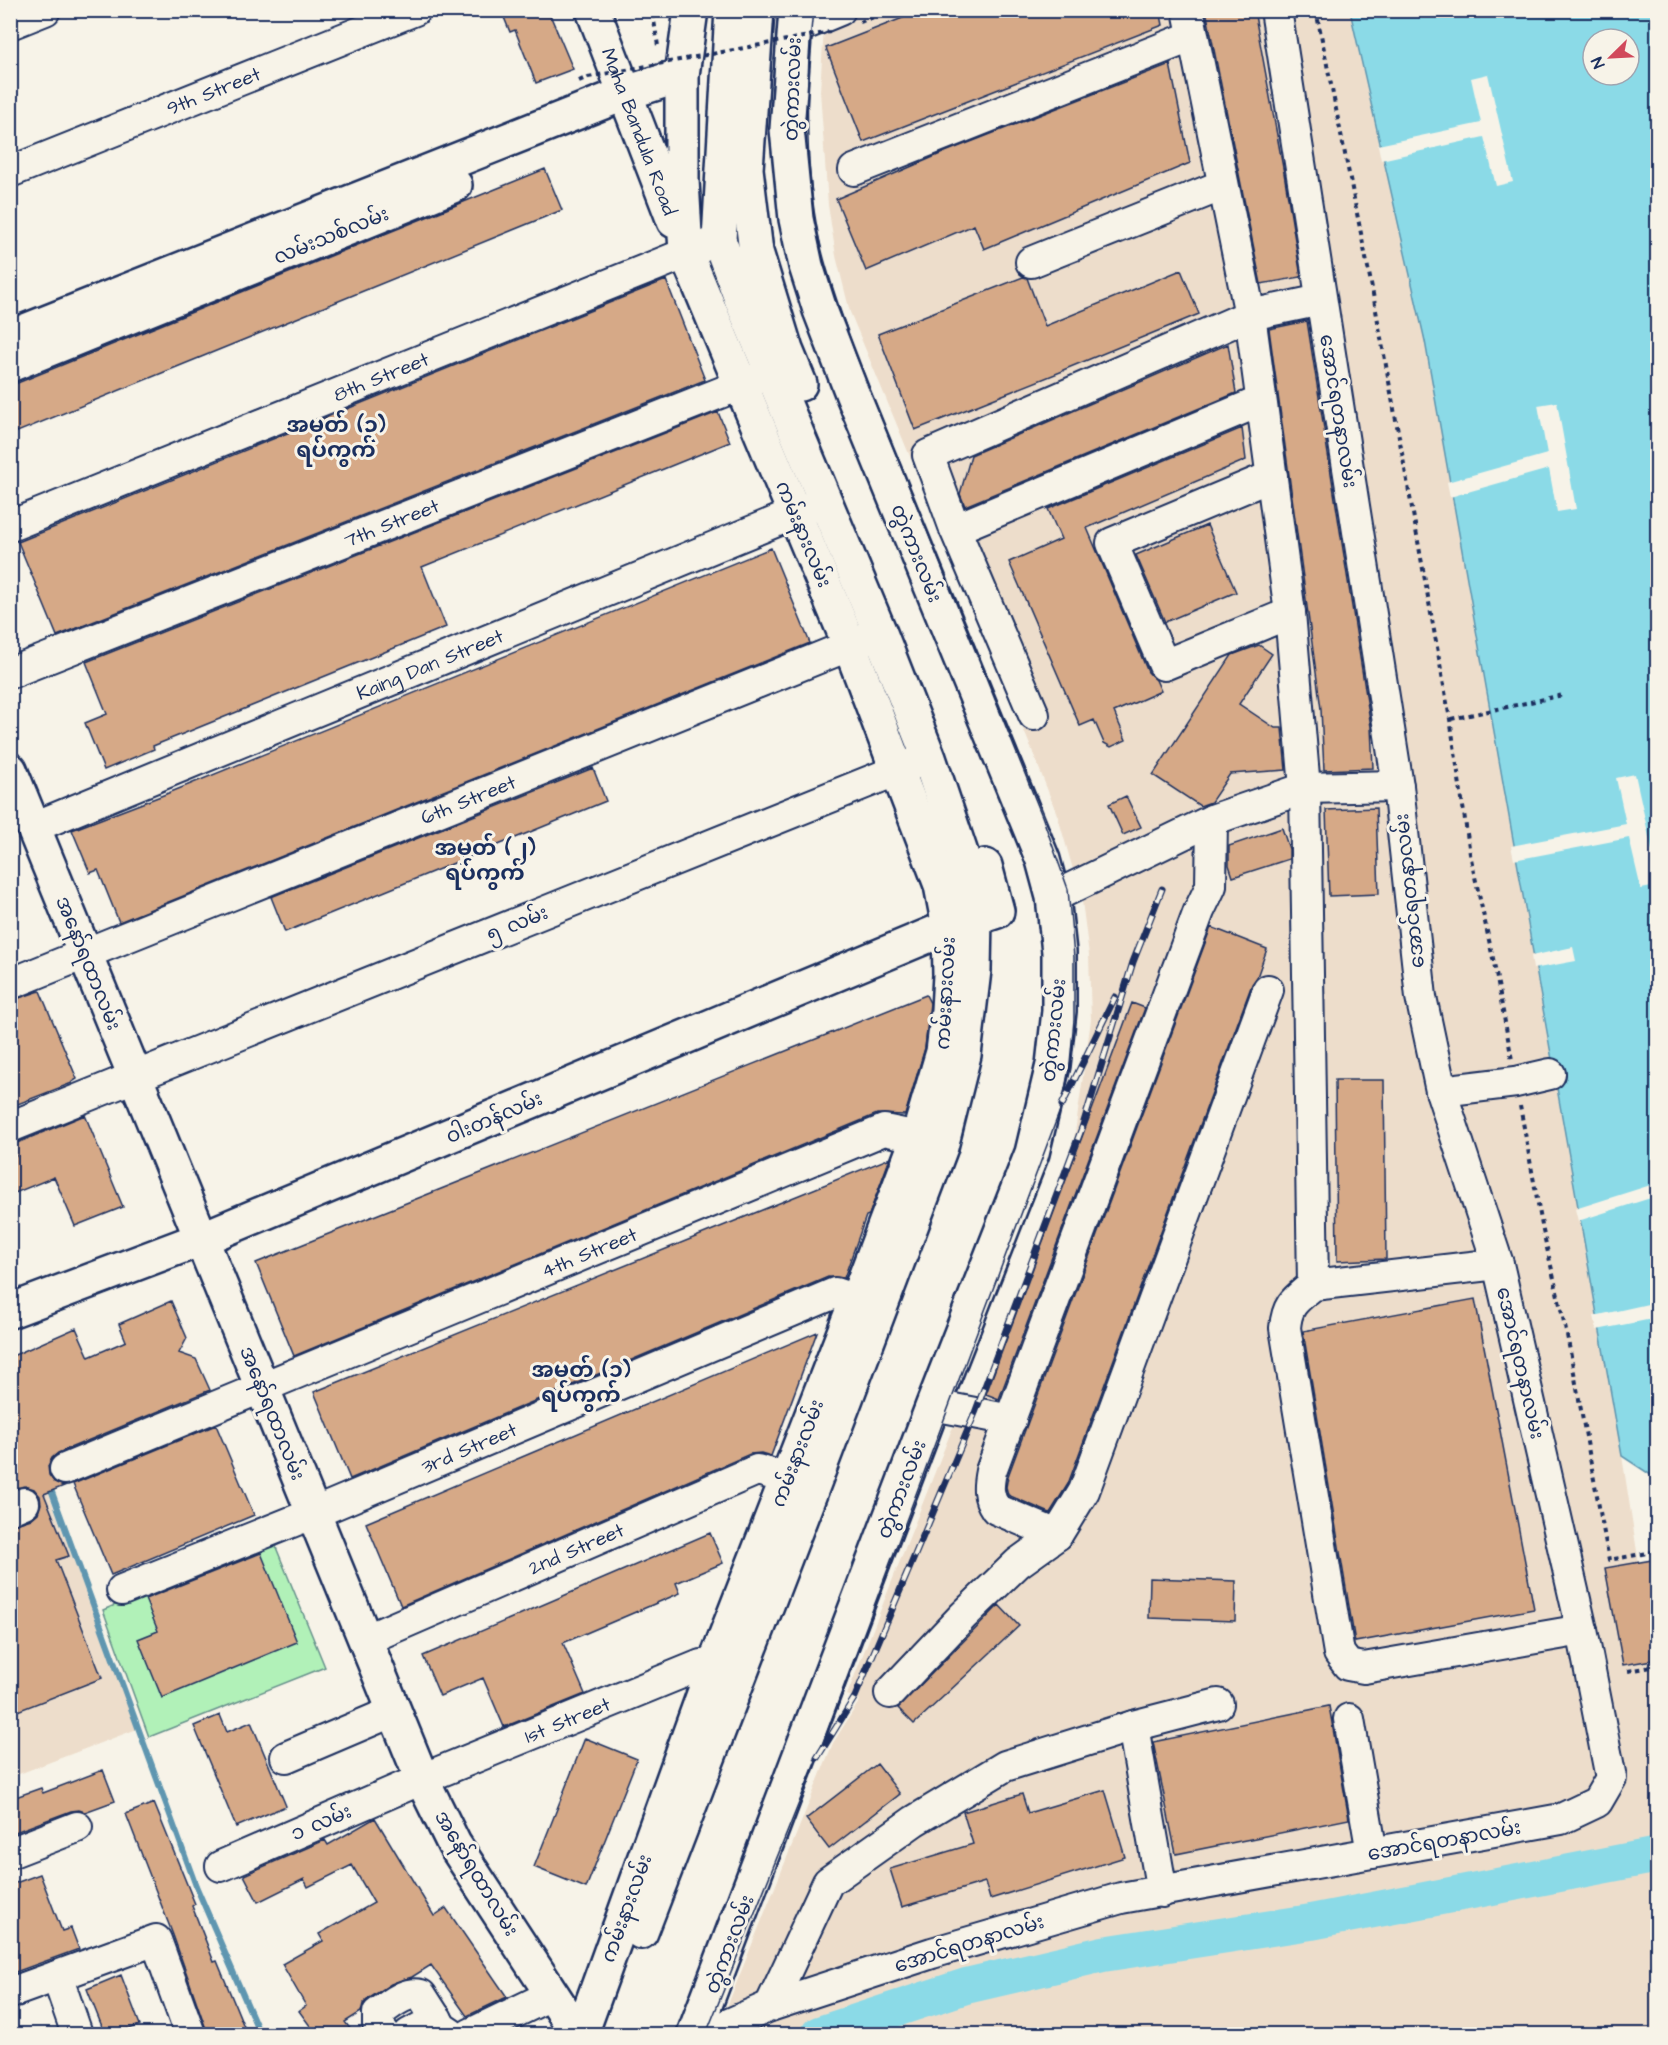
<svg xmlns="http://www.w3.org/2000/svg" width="1668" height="2045" viewBox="0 0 1668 2045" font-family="'Architects Daughter','Noto Sans Myanmar',sans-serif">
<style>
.built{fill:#edddcb}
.grass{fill:#b1f1b8;stroke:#66908b;stroke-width:1.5}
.water{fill:#8bdae7;stroke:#5e96b0;stroke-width:1.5;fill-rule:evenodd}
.pier{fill:#f7f3e8}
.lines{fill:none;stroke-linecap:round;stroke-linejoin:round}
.stream{stroke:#5e96b0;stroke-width:6}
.river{stroke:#8bdae7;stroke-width:36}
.building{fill:#d6a987;stroke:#1b2f5e;stroke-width:1.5}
.minor-casing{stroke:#1b2f5e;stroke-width:34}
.major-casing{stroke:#1b2f5e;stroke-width:38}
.path{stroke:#1b2f5e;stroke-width:4;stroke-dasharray:4.5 4.5;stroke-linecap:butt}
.minor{stroke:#f7f3e8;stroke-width:30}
.major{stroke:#f7f3e8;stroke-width:33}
.tram{stroke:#1b2f5e;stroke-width:1.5}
.rail-casing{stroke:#1b2f5e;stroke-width:7}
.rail{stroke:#f7f3e8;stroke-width:4.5;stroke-dasharray:14;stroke-linecap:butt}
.path-bridge{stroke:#1b2f5e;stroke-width:4;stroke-dasharray:4.5 4.5;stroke-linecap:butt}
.labels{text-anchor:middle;stroke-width:6;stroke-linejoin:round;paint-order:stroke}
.street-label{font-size:20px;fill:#1b2f5e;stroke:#f7f3e8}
.quarter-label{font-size:22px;font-weight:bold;fill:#1b2f5e;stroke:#f7f3e8}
</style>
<rect width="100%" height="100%" fill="#f7f3e8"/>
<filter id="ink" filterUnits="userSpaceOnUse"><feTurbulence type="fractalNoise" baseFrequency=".0167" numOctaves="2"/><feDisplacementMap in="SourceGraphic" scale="12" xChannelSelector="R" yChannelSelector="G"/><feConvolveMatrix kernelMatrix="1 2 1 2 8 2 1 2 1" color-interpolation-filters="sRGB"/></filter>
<g filter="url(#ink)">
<path class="built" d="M825 11H1350L1425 341 1622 1456 1657 1679V2034H716L833 1743 860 1700 847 1695 952 1429 974 1406 1074 1140 1091 1020 1089 955 1082 901 1058 817 1032 750 850 312 836 256 828 205 820 91Z
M10 1390 137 1729 11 1777H10Z"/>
<path class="grass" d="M273 1540 325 1667 149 1737 103 1610Z"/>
<path class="water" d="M1350 11H1657V1479L1622 1456 1425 341ZM1593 39H1629V75H1593Z"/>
<path class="pier" d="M1488 74 1513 182 1496 186 1484 137 1381 160 1378 145 1481 123 1471 78Z
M1557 402 1576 509 1557 512 1549 469 1450 497 1447 482 1547 454 1538 405Z
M1635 774 1657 873V886L1641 889 1629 838 1514 860 1511 846 1626 824 1616 778Z
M1573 947 1576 961 1533 969 1531 956Z
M1657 1183V1196L1578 1221 1575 1209Z
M1657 1302V1318L1597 1330 1594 1316Z"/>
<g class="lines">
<path class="stream" d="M49 1484 196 1886 260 2034"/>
<path class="river" d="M819 2034 966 1986 1103 1954 1311 1922 1658 1855"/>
</g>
<path class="building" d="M501 10H548L573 69 536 83 515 30 510 32Z
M923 10H1160L1163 25 863 142 826 48Z
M1206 10H1254L1284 173 1301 277 1261 284Z
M1170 64 1190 163 984 249 974 225 866 271 836 199 945 152Z
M545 169 562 210 10 435V386Z
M1181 270 1199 314 1063 370V371L915 430 878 334 1023 277 1027 278 1045 326Z
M666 280 705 380 57 636 18 542Z
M1307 321 1371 727 1373 768 1324 770 1321 709 1269 329Z
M1228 344 1236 393 965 506 960 494 971 455Z
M718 412 730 442 422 567 446 627 153 746 154 749 104 770 85 723 107 714 86 662Z
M1242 428 1246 460 1087 528 1148 672 1156 680 1161 691 1114 712 1126 740 1111 747 1104 743 1094 720 1080 726 1009 562 1061 539 1048 509Z
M1207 525 1236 592 1165 622 1136 555Z
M771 548 810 643 119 922 98 870 90 873 72 830 166 794Z
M1259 645 1272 654 1239 704 1275 728H1282L1286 770 1230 774 1211 802 1200 806 1153 775 1232 655Z
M593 768 606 801 285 932 271 897Z
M1126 796 1141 827 1123 835 1109 804Z
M1376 808 1379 894 1329 896 1326 810Z
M1282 828 1289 849V859L1233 877 1229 865V846Z
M1211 927 1267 949 1257 977 1252 984 1068 1484 1050 1513 1008 1495 1006 1487 1008 1476Z
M40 991 77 1079 72 1082V1083L10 1107V1001Z
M926 995 930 1003 925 1048 905 1115 877 1114 294 1356 256 1263Z
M1132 1003 1145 1008 999 1399 986 1394Z
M1335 1080H1384L1386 1259 1337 1261Z
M85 1115 123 1207 75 1226 54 1177 10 1195V1159L16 1156 12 1145Z
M890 1158 869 1215 866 1216 844 1278 828 1277 350 1479 314 1392Z
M1475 1299 1534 1609 1355 1642 1303 1331Z
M171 1301 187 1338 179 1353 196 1359 210 1390 58 1453 52 1458 48 1466 49 1475 54 1482 64 1486 44 1494 69 1556 56 1560 102 1678 10 1714V1526L31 1519 38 1513 41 1504 40 1496 34 1489 25 1486 10 1490V1357L76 1328 89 1357 126 1341 119 1324Z
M817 1332 771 1456 761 1453 750 1454 401 1606 366 1523Z
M216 1425 254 1515 111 1575 73 1484Z
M710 1533 723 1563 676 1583 680 1593 563 1643 585 1694 504 1727 483 1678 440 1696 423 1656Z
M261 1553 297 1642 162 1698 138 1639 158 1631 145 1599Z
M1658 1559V1594L1651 1595 1658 1631V1659L1623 1665 1605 1568Z
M1150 1578 1236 1581 1235 1621 1149 1618Z
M999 1605 1019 1626 914 1724 898 1708Z
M1329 1706 1349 1819 1176 1854 1153 1742Z
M220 1715 227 1732 251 1722 286 1806 236 1827 194 1726Z
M585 1738 637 1759 586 1888 534 1867Z
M877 1764 900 1794 829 1849 806 1819Z
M103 1770 115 1801 85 1812 79 1810 71 1811 10 1834V1799L41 1788 43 1793Z
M1105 1790 1125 1857 990 1899 985 1882 902 1907 890 1869 973 1844 963 1812 1022 1794 1028 1813Z
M154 1803 195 1904 192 1906 214 1962 217 1961 247 2034H208L206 2029 173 1935 126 1814Z
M375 1818 434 1916 446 1908 507 1997 467 2016 431 1965 412 1977 391 1984 368 1999 363 2004 361 2012 345 2022 354 2034H316L299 2011 306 2006 282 1964 323 1941 319 1934 374 1903 352 1865 308 1887 304 1879 258 1902 244 1875 325 1840 328 1845Z
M40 1874 62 1931 71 1928 79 1949 10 1974V1885Z
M121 1975 140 2025 115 2034H105L87 1989Z"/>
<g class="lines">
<defs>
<g id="minor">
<path d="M1188 10 1250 315 1290 613 1305 788 1313 1285"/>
<path d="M10 24 45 10"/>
<path d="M794 29 840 10"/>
<path d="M854 170 1193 36"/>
<path id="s1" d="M10 172 415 10"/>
<path d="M1031 262 1223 185"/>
<path d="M1272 476 1112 543 1164 665 1290 613"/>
<path id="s2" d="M10 526 719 240"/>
<path d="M955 529 1261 401"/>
<path id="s3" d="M10 673 763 376"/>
<path d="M1034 715 955 529 928 455 1250 315 1321 300"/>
<path id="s4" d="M34 827 816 505"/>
<path d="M1053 897 1212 820 1305 788 1398 786"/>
<path id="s5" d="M10 984 873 636"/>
<path d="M1441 1091 1516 1082 1550 1074"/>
<path d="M10 1127 920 761"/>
<path d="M1498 1264 1313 1285C1295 1300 1287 1304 1285 1328L1339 1653 1348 1665 1364 1668 1582 1630"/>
<path d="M933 1405 1011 1420"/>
<path id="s6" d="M65 1469 884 1130 918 1137 941 1147"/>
<path d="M10 1509 24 1503"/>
<path d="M1057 1535 996 1509C987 1496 988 1486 991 1471L1199 911 1211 886 1212 820"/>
<path id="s7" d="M122 1590 314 1513 835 1293 881 1308"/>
<path id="s8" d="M365 1640 757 1470 787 1478 810 1488"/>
<path d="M890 1693 963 1616 1018 1563 1057 1535 1084 1491 1268 990"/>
<path d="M1349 1719 1372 1853"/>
<path d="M1133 1726 1162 1892"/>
<path d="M286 1757 394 1711"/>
<path d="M10 1853 77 1827"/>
<path id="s9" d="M221 1866 422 1779 701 1665 714 1666 736 1675"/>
<path d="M57 1976 77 2034"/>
<path d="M10 1993 156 1940 190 2034"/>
<path d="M770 2006 828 1882 914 1821 1005 1766 1133 1726 1218 1704"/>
<path d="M385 2034 378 2025V2013C392 2004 404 1991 421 1995L442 2028 451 2034"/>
<path d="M409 2034 437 2019"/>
<path d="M470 2034 553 1994"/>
<path d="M706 2034 770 2006 932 1953 1121 1898 1561 1819 1597 1802 1611 1778 1582 1630 1498 1264 1441 1091 1421 997 1398 786 1276 10"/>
</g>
<g id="major">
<path id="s10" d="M593 10 674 221"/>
<path d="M757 10 746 169 756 252 786 350 800 384"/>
<path d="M10 337 626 93 682 75"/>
<path d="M10 365 455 185"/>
<path d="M10 770 422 1779 454 1844 578 2034"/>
<path d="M10 1311 201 1239 949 927 997 911 985 866"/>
<path d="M641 1932 812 1488 941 1147 964 1055 974 970 975 917 967 871 929 758 880 633 743 304 719 240 732 10"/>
<path d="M581 2034 714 1666 857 1299 918 1137 943 1052 948 1010 950 975 949 927 941 885 850 646 686 253 682 180V75L691 10"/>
<path d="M694 2034 933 1405 1032 1153 1053 1065 1059 1011V952L1053 897 1043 860 852 393 820 310 806 266 796 219 787 129 796 10"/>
</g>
</defs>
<use href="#minor" class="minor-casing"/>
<use href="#major" class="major-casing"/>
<path class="path" d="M1316 10 1371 283 1412 508 1451 725 1470 854 1494 963 1512 1060
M653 14 658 46
M860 22 893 10
M579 81 588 77
M1451 719 1563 695
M1520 1106 1543 1231 1567 1335 1609 1560 1658 1551
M1628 1671 1658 1666"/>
<use href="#minor" class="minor"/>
<use href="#major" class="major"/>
<path class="tram" d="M706 2034 817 1758 1062 1105 1070 1063 1074 1020V957L1068 889 1042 816 856 355C844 321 831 287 822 251 804 180 805 84 813 10"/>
<defs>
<path id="rail" d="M1062 1105 1115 997
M817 1758 855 1697 975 1413 1083 1125 1133 962 1162 889"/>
</defs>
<use href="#rail" class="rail-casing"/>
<use href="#rail" class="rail"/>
<path class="path-bridge" d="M588 77 830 32"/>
</g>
</g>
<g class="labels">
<g class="street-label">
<text transform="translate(792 89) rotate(-88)" y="7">တွဲကားလမ်း</text>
<text dy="7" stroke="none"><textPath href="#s1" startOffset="219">9th Street</textPath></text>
<text dy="7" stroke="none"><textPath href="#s10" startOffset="130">Maha Bandula Road</textPath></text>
<text transform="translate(331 235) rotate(-22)" y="7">လမ်းသစ်လမ်း</text>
<text dy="7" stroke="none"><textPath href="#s2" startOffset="400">8th Street</textPath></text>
<text transform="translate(1339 411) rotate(81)" y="7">အောင်ရတနာလမ်း</text>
<text dy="7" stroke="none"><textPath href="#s3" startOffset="410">7th Street</textPath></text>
<text transform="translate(804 534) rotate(67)" y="7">ကမ်းနားလမ်း</text>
<text transform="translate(917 553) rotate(68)" y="7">တွဲကားလမ်း</text>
<text dy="7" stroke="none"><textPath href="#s4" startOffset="428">Kaing Dan Street</textPath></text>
<text dy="7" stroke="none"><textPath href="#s5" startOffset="494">6th Street</textPath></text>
<text transform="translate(1409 891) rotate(-96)" y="7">အောင်ရတနာလမ်း</text>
<text transform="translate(517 923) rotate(-22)" y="7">၅ လမ်း</text>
<text transform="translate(89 963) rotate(68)" y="7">အနော်ရထာလမ်း</text>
<text transform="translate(945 993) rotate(-87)" y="7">ကမ်းနားလမ်း</text>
<text transform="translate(1053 1030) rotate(-84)" y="7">တွဲကားလမ်း</text>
<text transform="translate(494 1117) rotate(-23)" y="7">ဝါးတန်လမ်း</text>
<text dy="7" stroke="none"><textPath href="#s6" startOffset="567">4th Street</textPath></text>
<text transform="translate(1521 1363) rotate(77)" y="7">အောင်ရတနာလမ်း</text>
<text transform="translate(273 1413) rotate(68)" y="7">အနော်ရထာလမ်း</text>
<text dy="7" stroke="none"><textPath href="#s7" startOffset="375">3rd Street</textPath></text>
<text transform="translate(797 1453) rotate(-69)" y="7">ကမ်းနားလမ်း</text>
<text transform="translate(901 1489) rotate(-69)" y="7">တွဲကားလမ်း</text>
<text dy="7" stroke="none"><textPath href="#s8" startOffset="230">2nd Street</textPath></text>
<text dy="7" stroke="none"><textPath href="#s9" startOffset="376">1st Street</textPath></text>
<text transform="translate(321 1822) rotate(-23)" y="7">၁ လမ်း</text>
<text transform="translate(1444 1840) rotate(-10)" y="7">အောင်ရတနာလမ်း</text>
<text transform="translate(477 1873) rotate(59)" y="7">အနော်ရထာလမ်း</text>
<text transform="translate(626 1908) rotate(-70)" y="7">ကမ်းနားလမ်း</text>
<text transform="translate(969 1943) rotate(-17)" y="7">အောင်ရတနာလမ်း</text>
<text transform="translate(729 1944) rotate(-69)" y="7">တွဲကားလမ်း</text>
</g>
<g class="quarter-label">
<text x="336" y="432">အမှတ် (၃)<tspan x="336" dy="25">ရပ်ကွက်</tspan></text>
<text x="485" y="855">အမှတ် (၂)<tspan x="485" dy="25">ရပ်ကွက်</tspan></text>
<text x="581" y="1377">အမှတ် (၁)<tspan x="581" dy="25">ရပ်ကွက်</tspan></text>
</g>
</g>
<rect width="1668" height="2045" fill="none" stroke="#f7f3e8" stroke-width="36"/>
<rect x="18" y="18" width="1632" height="2009" fill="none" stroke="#1b2f5e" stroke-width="2" filter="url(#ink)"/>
<g transform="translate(1611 57) rotate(246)"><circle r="28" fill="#f7f3e8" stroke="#9fa5b1" stroke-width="1.5"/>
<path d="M0-4.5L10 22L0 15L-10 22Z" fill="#d1495b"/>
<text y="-9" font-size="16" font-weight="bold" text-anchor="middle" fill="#1b2f5e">N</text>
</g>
</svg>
